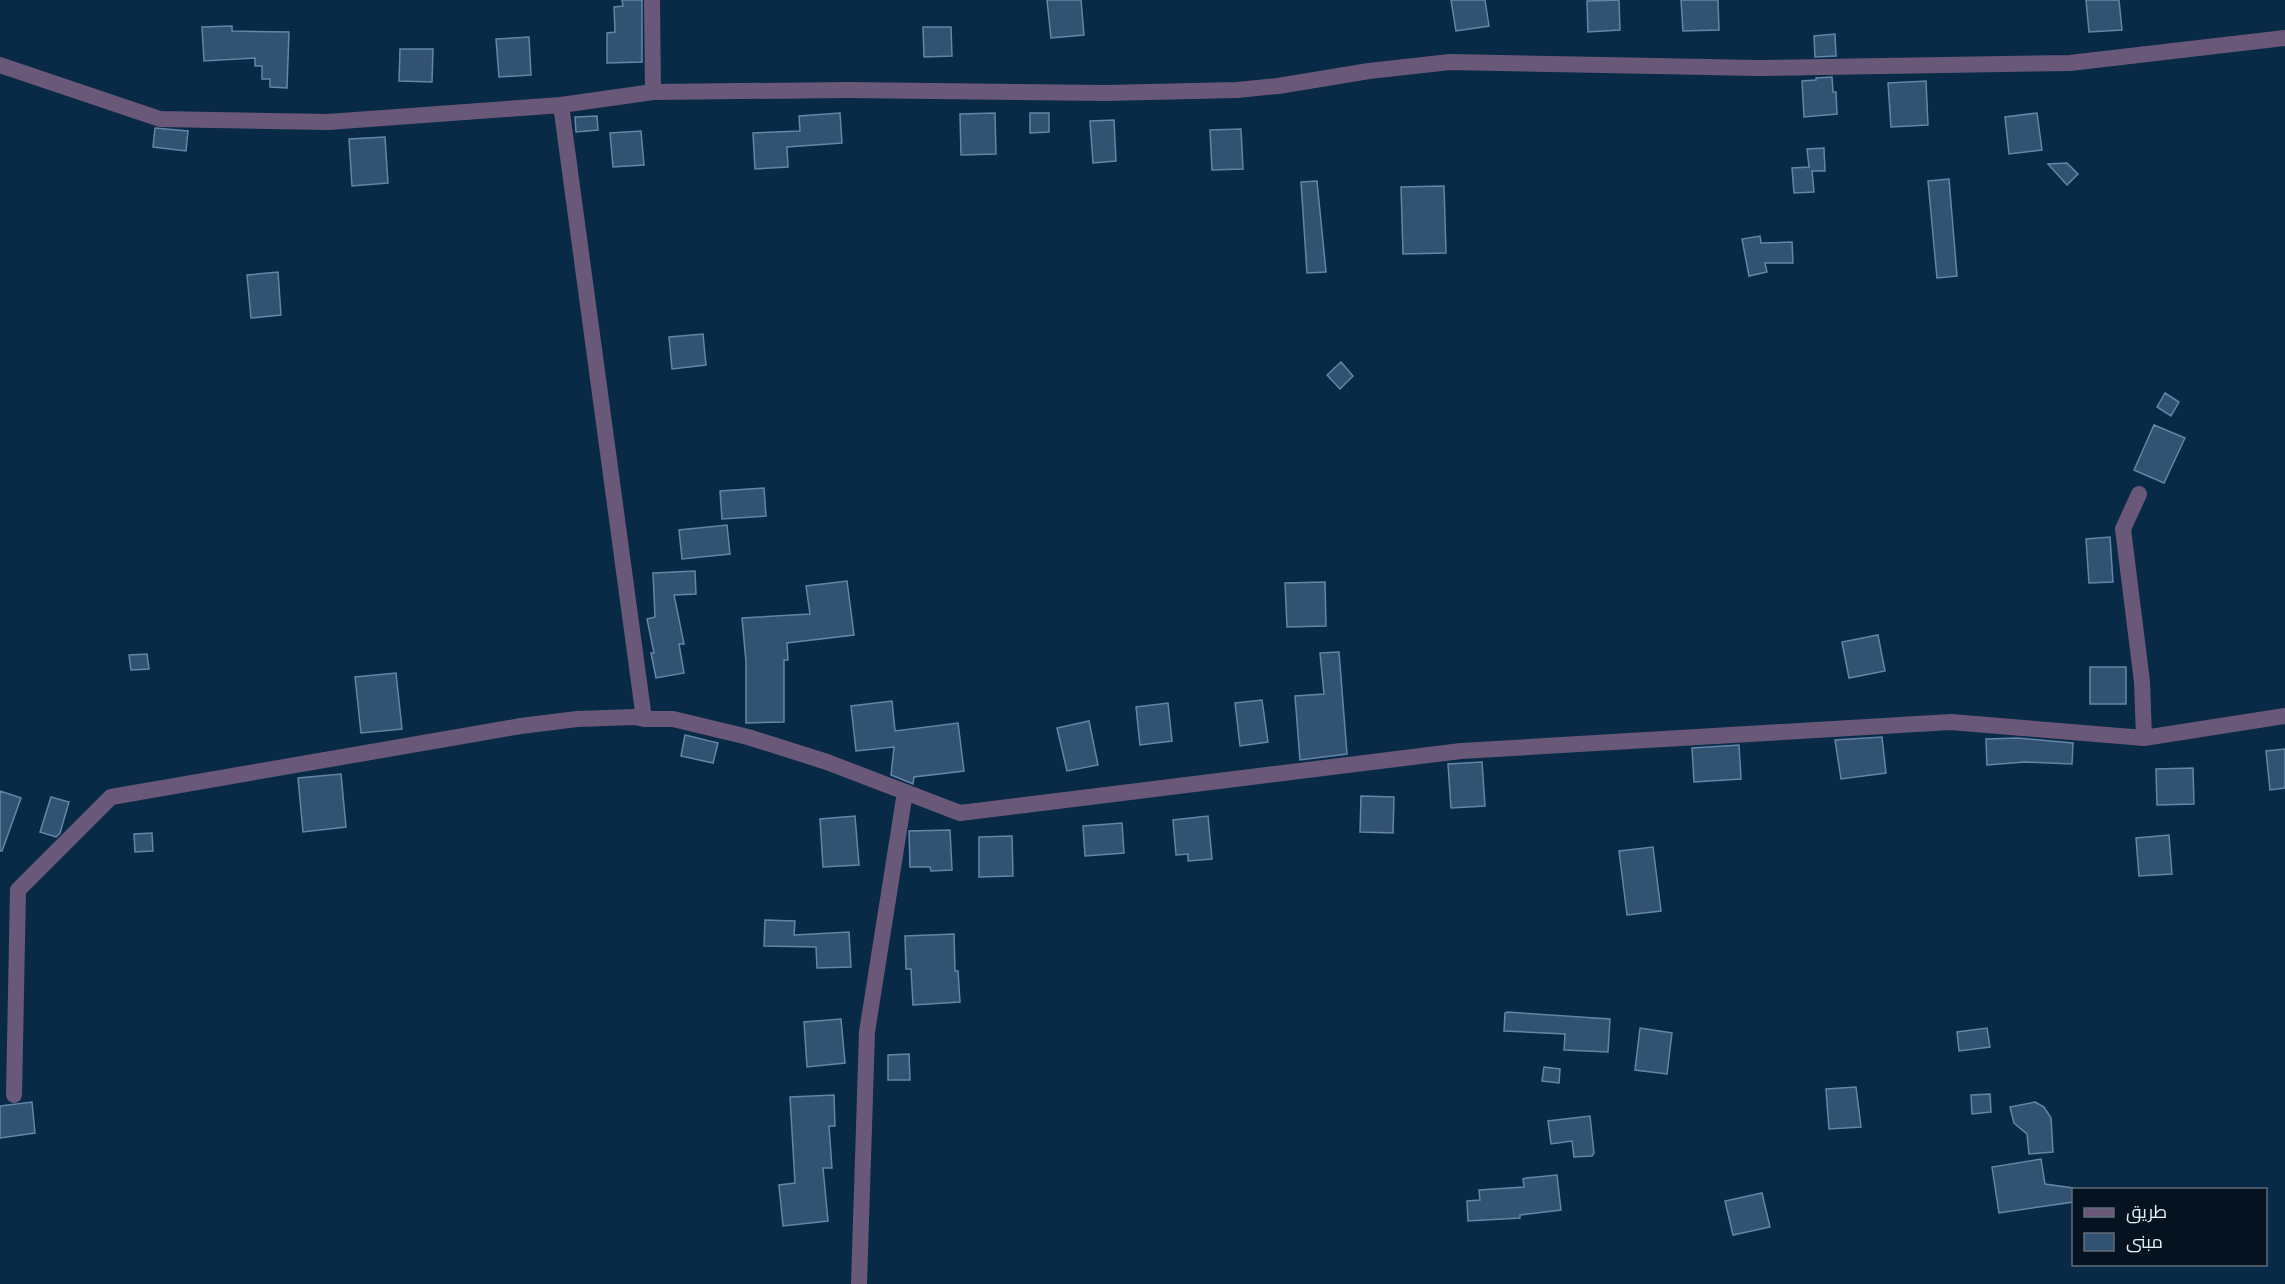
<svg xmlns="http://www.w3.org/2000/svg" width="2285" height="1284" viewBox="0 0 2285 1284" font-family="'Open Sans',Cairo,sans-serif">
<style>
.building{fill:#325272;stroke:#6386a8;stroke-width:1.5}
.lines{fill:none;stroke-linecap:round;stroke-linejoin:round}
.minor{stroke:#6a5878;stroke-width:16}
</style>
<rect width="100%" height="100%" fill="#082a47"/>
<path class="building" d="M622 0H642V62L607 63V33L615 32 614 7 623 6Z
M1047 0H1081L1084 35 1051 38Z
M1451 0H1485L1489 26 1456 31Z
M1619 0 1620 30 1588 32 1587 1Z
M1681 0H1718L1719 30 1683 31Z
M2086 0H2119L2122 30 2089 32Z
M232 26V31L289 32 287 88 270 87V79H262V66H255V58L204 61 202 27Z
M923 27H951L952 56 924 57Z
M1835 34 1836 56 1815 57 1814 36Z
M529 37 531 75 499 77 496 39Z
M400 49H433L432 82 399 81Z
M1832 77 1833 92H1836L1837 114 1804 117 1802 81 1816 80V78Z
M1926 81 1928 125 1891 127 1888 83Z
M840 113 842 143 787 147 788 167 755 169 753 133 800 131 799 116Z
M995 113 996 154 961 155 960 114Z
M1030 113H1049V132L1030 133Z
M2037 113 2042 150 2009 154 2005 117Z
M597 116 598 130 576 132 575 117Z
M1114 120 1116 161 1093 163 1090 121Z
M155 128 188 131 186 151 153 147Z
M1241 129 1243 169 1212 170 1210 130Z
M641 131 644 165 613 167 610 133Z
M385 137 388 183 352 186 349 139Z
M1824 148 1825 171H1812L1814 192 1794 193 1792 168 1809 167 1807 149Z
M2067 163 2078 174 2067 185 2048 164Z
M1949 179 1957 276 1937 278 1928 181Z
M1317 181 1326 272 1307 273 1301 182Z
M1444 186 1446 253 1403 254 1401 187Z
M1760 236 1761 243 1792 242 1793 263H1765L1767 272 1749 276 1742 239Z
M278 272 281 315 251 318 247 275Z
M703 334 706 365 672 369 669 337Z
M1341 362 1353 376 1340 389 1327 375Z
M2165 393 2179 402 2171 416 2157 407Z
M2154 425 2185 438 2164 483 2134 470Z
M764 488 766 516 722 519 720 491Z
M727 525 730 554 682 559 679 530Z
M2110 537 2113 582 2089 583 2086 539Z
M695 571 696 594 674 595 684 644H679L684 673 656 678 651 653H654L647 619 655 617 653 573Z
M847 581 854 635 787 643 788 660H784V722L746 723V662L742 618 810 614 806 586Z
M1325 582 1326 626 1287 627 1285 583Z
M1878 635 1885 671 1849 678 1842 642Z
M1339 652 1347 754 1300 760 1295 696 1324 694 1320 653Z
M147 654 149 669 131 670 129 655Z
M2090 667H2126V704H2090Z
M396 673 402 729 361 733 355 677Z
M1262 700 1268 742 1240 746 1235 703Z
M892 701 895 731 958 723 964 771 914 777 913 784 891 775 894 747 856 751 851 706Z
M1168 703 1172 741 1140 745 1136 707Z
M1089 721 1098 765 1067 771 1057 728Z
M685 735 718 743 713 763 681 756Z
M1882 737 1886 773 1841 779 1835 740Z
M2017 738 2073 743 2072 764 2025 762 1987 765 1986 739Z
M1739 745 1741 779 1694 782 1692 748Z
M2285 749V788L2270 790 2266 751Z
M1482 762 1485 806 1451 808 1448 764Z
M2193 768 2194 804 2157 805 2156 769Z
M341 774 346 827 303 832 298 778Z
M0 791 21 798 2 851H0Z
M1361 796 1394 797 1393 833 1360 832Z
M51 797 69 802 60 833 56 837 40 832Z
M855 816 859 865 823 867 820 819Z
M1208 816 1212 859 1188 861V854L1176 855 1173 820Z
M1122 823 1124 853 1085 856 1083 826Z
M950 830 952 870 931 871 930 867H910L909 831Z
M152 833 153 851 135 852 134 834Z
M2169 835 2172 874 2139 876 2136 838Z
M1012 836 1013 876 979 877V837Z
M1653 847 1661 911 1627 915 1619 851Z
M765 920 795 921 794 935 849 932 851 967 817 968 816 947 764 946Z
M954 934 955 971H958L960 1002 913 1005 911 969H906L905 936Z
M1507 1012 1610 1019 1608 1052 1564 1050 1565 1034 1504 1031 1505 1013Z
M841 1019 845 1063 807 1067 804 1022Z
M1640 1028 1672 1033 1667 1074 1635 1070Z
M1987 1028 1990 1047 1959 1051 1957 1032Z
M909 1054 910 1080H888V1055Z
M1544 1067 1560 1069 1559 1083 1542 1081Z
M1856 1087 1861 1127 1829 1129 1826 1089Z
M1990 1094 1991 1112 1972 1114 1971 1095Z
M834 1095 835 1126H829L832 1168H823L828 1221 783 1226 779 1185 795 1183 790 1097Z
M32 1102 35 1133 0 1138V1106Z
M2035 1102 2044 1107 2051 1118 2053 1152 2029 1154 2027 1134 2014 1123 2010 1107Z
M1590 1116 1594 1153 1592 1156 1574 1157 1572 1141 1551 1144 1548 1121Z
M2041 1159 2045 1184 2073 1188V1202L1999 1213 1992 1167Z
M1557 1175 1561 1210 1520 1215V1218L1468 1221 1467 1201 1480 1200 1479 1190 1524 1187 1523 1179 1526 1178Z
M1762 1193 1770 1227 1733 1235 1725 1201Z"/>
<g class="lines">
<path class="minor" d="M652 0 653 92
M0 65 160 119 328 122 561 105 653 92 847 90 1105 93 1237 90 1278 86 1369 71 1450 62 1759 68 2070 63 2285 38
M561 105 644 719
M2139 494 2123 529 2142 682 2144 738
M14 1095 18 890 111 797 521 726 577 719 634 717 644 719H673L748 737 827 762 960 813 1461 751 1951 722 2144 738 2285 716
M859 1284 867 1032 905 792"/>
</g>
<rect x="2072" y="1188" width="195" height="78" fill="#05121f" stroke="#606c79" stroke-width="1.5"/>
<rect x="2084" y="1208" width="30" height="9" fill="#6a5878" stroke="#606c79" stroke-width="1.5"/>
<text x="2126" y="1218" font-size="18" fill="#e8f3ff">طريق</text>
<rect x="2084" y="1233" width="30" height="18" fill="#325272" stroke="#606c79" stroke-width="1.5"/>
<text x="2126" y="1248" font-size="18" fill="#e8f3ff">مبنى</text>
</svg>
